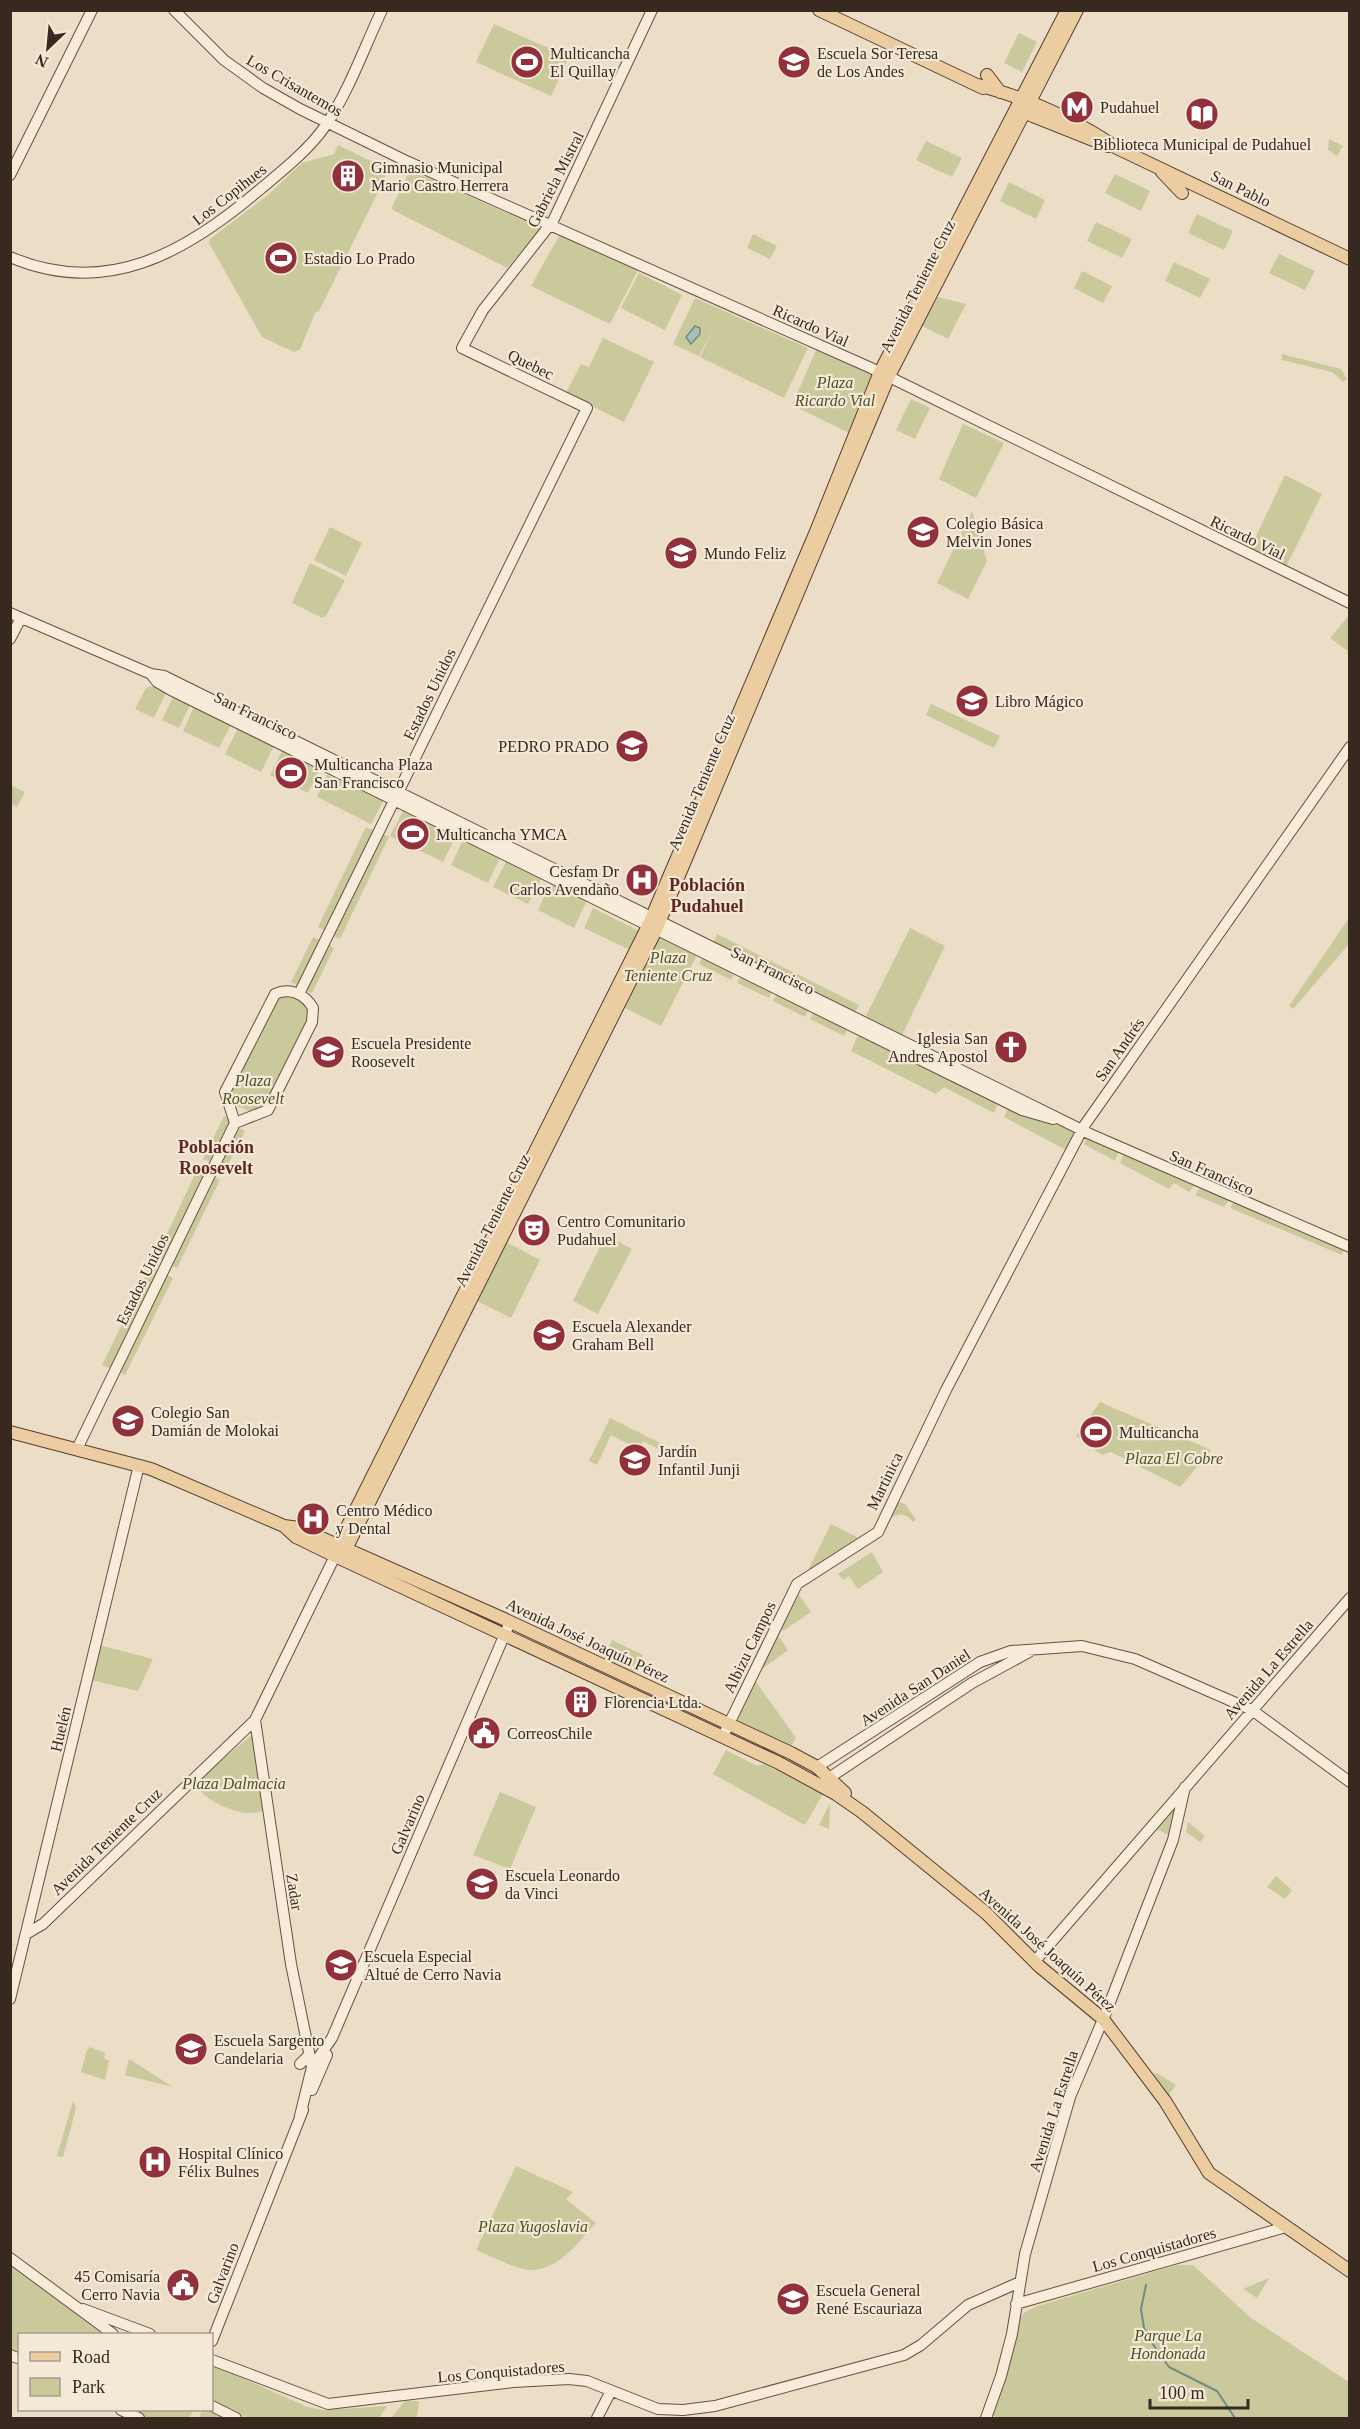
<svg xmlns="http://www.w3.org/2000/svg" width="1360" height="2429" viewBox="0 0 1360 2429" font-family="Georgia,serif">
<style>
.green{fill:#c9c99b}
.water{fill:#a8c0b6;stroke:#6f8e83;stroke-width:1.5}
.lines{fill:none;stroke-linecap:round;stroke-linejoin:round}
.stream{stroke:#6f8e83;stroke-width:2}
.secondary-casing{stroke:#685040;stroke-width:12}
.primary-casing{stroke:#543e31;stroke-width:14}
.secondary{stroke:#f7ebda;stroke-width:10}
.primary{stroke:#eccda1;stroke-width:12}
.labels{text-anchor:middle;stroke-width:4.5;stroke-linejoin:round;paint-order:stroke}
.poi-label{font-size:16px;fill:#372920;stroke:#f4e8d6;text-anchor:start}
.street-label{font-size:16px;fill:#372920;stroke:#f4e8d6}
.park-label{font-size:16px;font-style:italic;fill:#4c5328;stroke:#f4e8d6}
.neighbourhood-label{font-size:18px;font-weight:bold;fill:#612822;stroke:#f4e8d6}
</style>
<rect width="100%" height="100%" fill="#ecddc7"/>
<path class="green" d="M494 24 569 57 551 96 476 62Z
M1019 33 1037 42 1022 72 1004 63Z
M1329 139 1343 146 1337 156 1328 150Z
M926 141 962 158 952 177 916 160Z
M338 145 389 170 319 311 315 313 300 350 294 352 262 337 209 243 210 239 268 195 302 163 334 154Z
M410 170 540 228V230L507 268 391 209Z
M1115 174 1150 191 1141 211 1105 193Z
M1009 182 1045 200 1036 219 1000 201Z
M1197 214 1233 231 1224 250 1188 233Z
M1096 222 1132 239 1122 258 1087 241Z
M560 234 638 270 610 324 531 286Z
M753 234 777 246 770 259 747 248Z
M1279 254 1315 271 1305 290 1269 273Z
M1174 262 1210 279 1200 298 1165 281Z
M1082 271 1112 286 1103 303 1074 288Z
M639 273 682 295 665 330 621 308Z
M938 297 966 304 948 339 922 326Z
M695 298 808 348 784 398 700 357 716 323 699 356 673 344Z
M603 338 654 362 624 422 566 393 581 364 589 367Z
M816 350 874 374 851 434 792 405Z
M1282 354 1341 369 1347 379 1343 382 1332 372 1282 360Z
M911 399 930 408 915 439 896 430Z
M963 424 1004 443 976 498 939 479Z
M1285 475 1322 494 1286 567 1250 549Z
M972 511 987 561 968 599 937 583Z
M330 527 362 543 346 576 314 560Z
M310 563 345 580 326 616 322 618 292 603Z
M1349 615V652L1330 638Z
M151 686 166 693 154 718 135 709 146 688Z
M173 697 190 705 179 728 162 720Z
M931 704 1000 736 994 748 926 715Z
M194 707 231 725 219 748 183 731Z
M238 728 274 746 261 772 225 754Z
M282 751 320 769 308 793 270 775Z
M327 775 384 800 371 824 317 797Z
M10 785 25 792 17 807 11 804Z
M403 811 456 836 443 862 390 836Z
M366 827 375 831 326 931 318 927Z
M381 833 389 837 340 939 331 935Z
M463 840 500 858 488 883 451 865Z
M507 860 542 877 528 904 493 887Z
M551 882 587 900 574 928 538 910Z
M593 908 639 931 630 950 584 928Z
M1349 918V944L1293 1009 1289 1006Z
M910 928 945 946 902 1035 866 1016Z
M717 934 859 1005 855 1012 714 942Z
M313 937 321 941 299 986 291 982Z
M658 937 697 955 661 1026 625 1008Z
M327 944 334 948 312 993 305 990Z
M703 956 735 972 731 980 699 964Z
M741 975 773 990 769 998 737 983Z
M777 993 809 1009 805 1017 773 1001Z
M281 995C298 994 306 1003 310 1018L266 1109 253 1113 231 1103 228 1093 274 1001Z
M814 1011 848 1028 844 1036 810 1019Z
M859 1033 998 1103 994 1113 944 1087 936 1094 851 1051Z
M1008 1109 1073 1130 1074 1135 1066 1150 1004 1117Z
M224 1116 232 1119 211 1162 203 1159Z
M237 1127 245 1131 225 1171 217 1167Z
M1087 1137 1119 1151 1115 1161 1084 1144Z
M1124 1154 1194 1186 1189 1192 1174 1183 1169 1189 1120 1163Z
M198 1168 207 1172 164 1261 156 1257Z
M212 1176 220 1180 177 1268 169 1265Z
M1200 1188 1229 1200 1224 1207 1195 1195Z
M1235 1200 1345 1248 1342 1255 1230 1208Z
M606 1235 632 1249 598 1314 573 1301Z
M506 1242 540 1260 511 1318 477 1301Z
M150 1267 159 1271 111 1369 102 1365Z
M164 1274 173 1278 125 1375 117 1371Z
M1100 1402 1211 1450 1180 1487 1111 1452 1102 1455 1076 1436Z
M610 1418 676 1451 673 1456 643 1441 639 1449 611 1435 597 1465 589 1461Z
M896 1501 905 1504 916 1520 913 1522C903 1511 899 1514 887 1520Z
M831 1524 857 1537V1540L806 1574Z
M872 1552 883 1572 858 1589 849 1576 843 1580 838 1574Z
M797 1592 811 1612 783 1631 779 1627Z
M777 1634 788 1650 762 1669Z
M612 1640 643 1655 634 1673 603 1659Z
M99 1645 153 1659 138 1691 91 1680Z
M754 1679 796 1738 791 1747 734 1722Z
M253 1734 264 1810C248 1821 199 1801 196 1782Z
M726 1750 757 1766 764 1764 824 1792 805 1825 713 1774Z
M500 1792 536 1807 510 1869 473 1855Z
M830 1803 829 1829 819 1825Z
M1174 1807 1171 1836 1156 1829Z
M1188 1822 1205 1836 1200 1842 1186 1832Z
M1276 1876 1292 1890 1285 1899 1267 1887Z
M90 2047 105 2053 104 2058 109 2061 105 2080 81 2072 87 2050Z
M129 2059 173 2087 125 2075Z
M1157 2073 1176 2085 1169 2095 1154 2074Z
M73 2101 76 2108 63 2157 57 2156Z
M516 2166 573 2192 566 2199 596 2223C578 2242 559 2271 529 2270 515 2269 490 2255 476 2250Z
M10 2263 107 2334H20L19 2356 11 2351Z
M1177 2265H1193L1251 2318 1349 2382V2418H998L992 2415 1019 2319 1024 2313 1037 2306Z
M1269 2278 1257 2298 1243 2289Z
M214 2365 307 2407 323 2410 387 2406 379 2418H247L212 2401V2366Z
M405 2401H419L417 2418H391Z
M212 2409 230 2418H199L202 2410Z
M127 2410H194L189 2418H145Z"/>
<path class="water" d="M695 326 700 328V334L691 344 686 337Z"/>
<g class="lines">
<path class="stream" d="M1146 2285 1141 2309 1144 2328 1156 2349 1169 2367 1217 2391 1235 2418"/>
<defs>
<path id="secondary" d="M174 10 224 60 263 88 300 109 404 160 871 368 1350 603
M10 175 92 10
M10 257C106 298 185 253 258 191 282 171 308 151 326 125 349 91 364 48 382 10
M10 613 151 674 164 676 1090 1134 1350 1247
M10 639 21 618
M151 674 157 682 171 690 1022 1110 1053 1119
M299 994 587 408 462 348 483 310 553 221 652 10
M77 1449 235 1123 268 1110 312 1022 313 1008C305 994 290 987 275 994L225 1092 235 1123
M255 1720 291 1964 312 2067
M725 1732 797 1584 878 1532 946 1390 1084 1126 1350 747
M817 1767 980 1662 1011 1651 1082 1646 1135 1659 1252 1710 1350 1782
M829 1778 972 1683 1029 1652
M26 1934 43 1924 255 1720 335 1556
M1035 1961 1350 1598
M10 1999 139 1465
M300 2064 309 2055
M312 2090 327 2055
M300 2116 312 2067 332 2038 510 1622
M10 2258 113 2334
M1016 2304 1286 2227
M83 2309 150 2334
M212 2341 303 2110
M10 2355 20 2359
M212 2360 328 2404 513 2382 569 2379 587 2381 658 2409 683 2410 715 2406 904 2355 921 2345 968 2305 1020 2282
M212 2406 236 2418
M121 2410 139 2418
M597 2418 611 2391
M986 2418 1001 2376 1012 2334 1025 2254 1070 2097 1107 2010 1173 1840 1185 1787"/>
<path id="primary" d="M819 10 983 88
M987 75 1000 92
M978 85C1026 98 1076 120 1117 148L1350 259
M1018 110 1108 146
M1162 172 1182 193
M10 1432 151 1469 284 1526 299 1528 504 1619 791 1753 817 1767 845 1793
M284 1526 296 1537 335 1556 779 1763 836 1794 862 1812 986 1913 1039 1966 1103 2019 1165 2101 1209 2173 1350 2271
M335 1556 346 1549 656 930 889 376 1077 10
M335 1556 340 1541 648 926 817 529 880 372 1067 10"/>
</defs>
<use href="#secondary" class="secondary-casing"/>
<use href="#primary" class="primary-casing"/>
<use href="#secondary" class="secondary"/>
<use href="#primary" class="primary"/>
</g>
<defs>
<symbol id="stadium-disc" viewBox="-11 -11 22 22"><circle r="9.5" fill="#92313c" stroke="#f4e8d6"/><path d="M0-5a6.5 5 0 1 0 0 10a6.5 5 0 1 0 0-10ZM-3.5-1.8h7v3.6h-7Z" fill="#fff"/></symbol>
<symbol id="school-disc" viewBox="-11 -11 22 22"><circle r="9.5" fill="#92313c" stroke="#f4e8d6"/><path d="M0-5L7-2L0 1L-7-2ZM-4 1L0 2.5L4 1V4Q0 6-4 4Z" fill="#fff"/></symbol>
<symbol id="metro-disc" viewBox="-11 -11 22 22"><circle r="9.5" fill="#92313c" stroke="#f4e8d6"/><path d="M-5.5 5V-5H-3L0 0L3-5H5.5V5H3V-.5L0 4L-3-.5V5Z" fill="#fff"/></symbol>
<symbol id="library-disc" viewBox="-11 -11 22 22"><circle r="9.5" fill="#92313c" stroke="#f4e8d6"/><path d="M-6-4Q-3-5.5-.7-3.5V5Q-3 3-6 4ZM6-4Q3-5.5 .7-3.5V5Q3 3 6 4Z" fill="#fff"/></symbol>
<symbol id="building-disc" viewBox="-11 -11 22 22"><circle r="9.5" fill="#92313c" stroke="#f4e8d6"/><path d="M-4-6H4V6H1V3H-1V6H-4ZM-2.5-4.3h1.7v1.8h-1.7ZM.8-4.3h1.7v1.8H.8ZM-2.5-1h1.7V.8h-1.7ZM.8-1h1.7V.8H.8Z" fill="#fff"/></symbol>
<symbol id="hospital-disc" viewBox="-11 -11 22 22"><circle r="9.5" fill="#92313c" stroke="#f4e8d6"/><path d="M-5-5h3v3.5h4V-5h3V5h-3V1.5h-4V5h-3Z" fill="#fff"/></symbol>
<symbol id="church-disc" viewBox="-11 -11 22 22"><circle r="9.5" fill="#92313c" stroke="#f4e8d6"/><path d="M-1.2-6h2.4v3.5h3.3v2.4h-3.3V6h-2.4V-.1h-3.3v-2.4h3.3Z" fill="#fff"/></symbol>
<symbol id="theatre-disc" viewBox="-11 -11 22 22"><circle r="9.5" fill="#92313c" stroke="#f4e8d6"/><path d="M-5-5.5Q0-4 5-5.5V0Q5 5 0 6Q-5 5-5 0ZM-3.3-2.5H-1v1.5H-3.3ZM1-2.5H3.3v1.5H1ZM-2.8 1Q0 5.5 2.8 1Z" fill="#fff"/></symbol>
<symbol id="civic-disc" viewBox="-11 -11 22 22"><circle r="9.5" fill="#92313c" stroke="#f4e8d6"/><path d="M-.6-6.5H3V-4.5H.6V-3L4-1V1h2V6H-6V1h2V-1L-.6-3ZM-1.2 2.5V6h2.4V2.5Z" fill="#fff"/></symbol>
</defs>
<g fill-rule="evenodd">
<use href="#stadium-disc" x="508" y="43" width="38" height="38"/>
<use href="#school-disc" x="775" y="43" width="38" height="38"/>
<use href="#metro-disc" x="1058" y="88" width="38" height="38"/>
<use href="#library-disc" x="1183" y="95" width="38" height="38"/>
<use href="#building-disc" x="329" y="157" width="38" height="38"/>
<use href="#stadium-disc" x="262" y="239" width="38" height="38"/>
<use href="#school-disc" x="904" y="513" width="38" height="38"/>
<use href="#school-disc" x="662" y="534" width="38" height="38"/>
<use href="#school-disc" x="953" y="682" width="38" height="38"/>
<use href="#school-disc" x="613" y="727" width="38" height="38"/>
<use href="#stadium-disc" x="272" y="754" width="38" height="38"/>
<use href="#stadium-disc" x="394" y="815" width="38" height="38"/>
<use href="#hospital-disc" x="623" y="861" width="38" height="38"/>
<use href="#church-disc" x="992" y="1028" width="38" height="38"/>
<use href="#school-disc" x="309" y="1033" width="38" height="38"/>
<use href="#theatre-disc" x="515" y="1211" width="38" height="38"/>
<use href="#school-disc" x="530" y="1316" width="38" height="38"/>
<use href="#school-disc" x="109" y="1402" width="38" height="38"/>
<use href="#stadium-disc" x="1077" y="1413" width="38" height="38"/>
<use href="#school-disc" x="616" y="1441" width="38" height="38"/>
<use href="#hospital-disc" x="294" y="1500" width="38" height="38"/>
<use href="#building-disc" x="562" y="1683" width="38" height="38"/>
<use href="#civic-disc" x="465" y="1714" width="38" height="38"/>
<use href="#school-disc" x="463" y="1865" width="38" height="38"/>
<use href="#school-disc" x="322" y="1946" width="38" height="38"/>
<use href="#school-disc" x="172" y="2030" width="38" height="38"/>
<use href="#hospital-disc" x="136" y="2143" width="38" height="38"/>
<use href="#civic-disc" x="164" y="2266" width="38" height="38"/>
<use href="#school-disc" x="774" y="2280" width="38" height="38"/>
</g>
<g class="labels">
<g class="poi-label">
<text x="550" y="59">Multicancha<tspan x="550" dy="18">El Quillay</tspan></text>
<text x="817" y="59">Escuela Sor Teresa<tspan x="817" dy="18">de Los Andes</tspan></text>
<text x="1100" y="113">Pudahuel</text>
<text x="1202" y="150" text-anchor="middle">Biblioteca Municipal de Pudahuel</text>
<text x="371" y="173">Gimnasio Municipal<tspan x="371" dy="18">Mario Castro Herrera</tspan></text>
<text x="304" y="264">Estadio Lo Prado</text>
<text x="946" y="529">Colegio Básica<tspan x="946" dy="18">Melvin Jones</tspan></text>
<text x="704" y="559">Mundo Feliz</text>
<text x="995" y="707">Libro Mágico</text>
<text x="609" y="752" text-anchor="end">PEDRO PRADO</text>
<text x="314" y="770">Multicancha Plaza<tspan x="314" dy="18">San Francisco</tspan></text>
<text x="436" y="840">Multicancha YMCA</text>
<text x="619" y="877" text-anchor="end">Cesfam Dr<tspan x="619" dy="18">Carlos Avendaño</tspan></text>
<text x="988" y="1044" text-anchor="end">Iglesia San<tspan x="988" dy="18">Andres Apostol</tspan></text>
<text x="351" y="1049">Escuela Presidente<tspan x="351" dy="18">Roosevelt</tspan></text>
<text x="557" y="1227">Centro Comunitario<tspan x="557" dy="18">Pudahuel</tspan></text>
<text x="572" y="1332">Escuela Alexander<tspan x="572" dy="18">Graham Bell</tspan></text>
<text x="151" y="1418">Colegio San<tspan x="151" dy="18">Damián de Molokai</tspan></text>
<text x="1119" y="1438">Multicancha</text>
<text x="658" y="1457">Jardín<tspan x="658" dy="18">Infantil Junji</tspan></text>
<text x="336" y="1516">Centro Médico<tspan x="336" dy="18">y Dental</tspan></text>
<text x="604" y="1708">Florencia Ltda.</text>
<text x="507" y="1739">CorreosChile</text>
<text x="505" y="1881">Escuela Leonardo<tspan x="505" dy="18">da Vinci</tspan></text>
<text x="364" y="1962">Escuela Especial<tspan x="364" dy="18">Altué de Cerro Navia</tspan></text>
<text x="214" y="2046">Escuela Sargento<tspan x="214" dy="18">Candelaria</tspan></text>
<text x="178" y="2159">Hospital Clínico<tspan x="178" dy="18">Félix Bulnes</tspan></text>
<text x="160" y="2282" text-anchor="end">45 Comisaría<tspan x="160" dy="18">Cerro Navia</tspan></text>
<text x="816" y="2296">Escuela General<tspan x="816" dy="18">René Escauriaza</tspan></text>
</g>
<g class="street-label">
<text transform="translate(295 85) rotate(30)" y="6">Los Crisantemos</text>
<text transform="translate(555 179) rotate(-63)" y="6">Gabriela Mistral</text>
<text transform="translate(1241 188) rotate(26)" y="6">San Pablo</text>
<text transform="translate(229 194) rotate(-38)" y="6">Los Copihues</text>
<text transform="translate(917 286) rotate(-63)" y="6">Avenida Teniente Cruz</text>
<text transform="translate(811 325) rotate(24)" y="6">Ricardo Vial</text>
<text transform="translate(531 364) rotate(26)" y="6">Quebec</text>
<text transform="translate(1248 537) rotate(26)" y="6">Ricardo Vial</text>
<text transform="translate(429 694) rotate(-64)" y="6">Estados Unidos</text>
<text transform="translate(256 715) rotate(26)" y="6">San Francisco</text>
<text transform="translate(701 782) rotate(-67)" y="6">Avenida Teniente Cruz</text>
<text transform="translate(773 970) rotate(26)" y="6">San Francisco</text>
<text transform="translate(1119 1049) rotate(-55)" y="6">San Andrés</text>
<text transform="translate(1212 1172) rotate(24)" y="6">San Francisco</text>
<text transform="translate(492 1220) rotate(-63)" y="6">Avenida Teniente Cruz</text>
<text transform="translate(142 1279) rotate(-64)" y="6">Estados Unidos</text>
<text transform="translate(884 1481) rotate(-64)" y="6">Martinica</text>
<text transform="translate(588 1640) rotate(25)" y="6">Avenida José Joaquín Pérez</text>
<text transform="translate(749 1647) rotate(-64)" y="6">Albizu Campos</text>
<text transform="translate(1268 1669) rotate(-49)" y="6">Avenida La Estrella</text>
<text transform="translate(915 1687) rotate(-33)" y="6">Avenida San Daniel</text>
<text transform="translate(60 1729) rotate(-77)" y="6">Huelén</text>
<text transform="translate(407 1824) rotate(-67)" y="6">Galvarino</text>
<text transform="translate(106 1841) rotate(-44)" y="6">Avenida Teniente Cruz</text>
<text transform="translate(295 1892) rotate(81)" y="6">Zadar</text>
<text transform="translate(1048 1949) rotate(42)" y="6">Avenida José Joaquín Pérez</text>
<text transform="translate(1053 2111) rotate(-72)" y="6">Avenida La Estrella</text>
<text transform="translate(1154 2249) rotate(-16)" y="6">Los Conquistadores</text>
<text transform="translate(222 2273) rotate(-69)" y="6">Galvarino</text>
<text transform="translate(501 2371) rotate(-5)" y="6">Los Conquistadores</text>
</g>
<g class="park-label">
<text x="835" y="388">Plaza<tspan x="835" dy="18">Ricardo Vial</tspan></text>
<text x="668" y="963">Plaza<tspan x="668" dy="18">Teniente Cruz</tspan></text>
<text x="253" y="1086">Plaza<tspan x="253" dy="18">Roosevelt</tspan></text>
<text x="1174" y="1464">Plaza El Cobre</text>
<text x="234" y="1789">Plaza Dalmacia</text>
<text x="533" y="2232">Plaza Yugoslavia</text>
<text x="1168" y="2341">Parque La<tspan x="1168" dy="18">Hondonada</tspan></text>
</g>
<g class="neighbourhood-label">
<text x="707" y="891">Población<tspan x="707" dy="21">Pudahuel</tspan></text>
<text x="216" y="1153">Población<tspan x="216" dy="21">Roosevelt</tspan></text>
</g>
</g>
<rect width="1360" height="2429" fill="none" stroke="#372920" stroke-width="24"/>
<rect x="18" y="2333" width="195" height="78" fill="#f4e8d6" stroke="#a89c8d" stroke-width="1.5"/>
<rect x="30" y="2352" width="30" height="9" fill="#eccda1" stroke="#a89c8d" stroke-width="1.5"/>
<text x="72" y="2363" font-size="18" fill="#372920">Road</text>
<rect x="30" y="2378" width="30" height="18" fill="#c9c99b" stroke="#a89c8d" stroke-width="1.5"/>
<text x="72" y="2393" font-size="18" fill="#372920">Park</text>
<g transform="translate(48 48) rotate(206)" stroke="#f4e8d6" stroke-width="4.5" paint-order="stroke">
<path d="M0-4.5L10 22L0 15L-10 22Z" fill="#372920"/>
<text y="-9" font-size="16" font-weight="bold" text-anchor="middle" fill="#372920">N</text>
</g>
<path d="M1150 2399v9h98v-9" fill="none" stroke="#372920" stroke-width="3"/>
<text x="1159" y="2399" font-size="18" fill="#372920" stroke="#f4e8d6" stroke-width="4.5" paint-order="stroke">100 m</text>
</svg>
